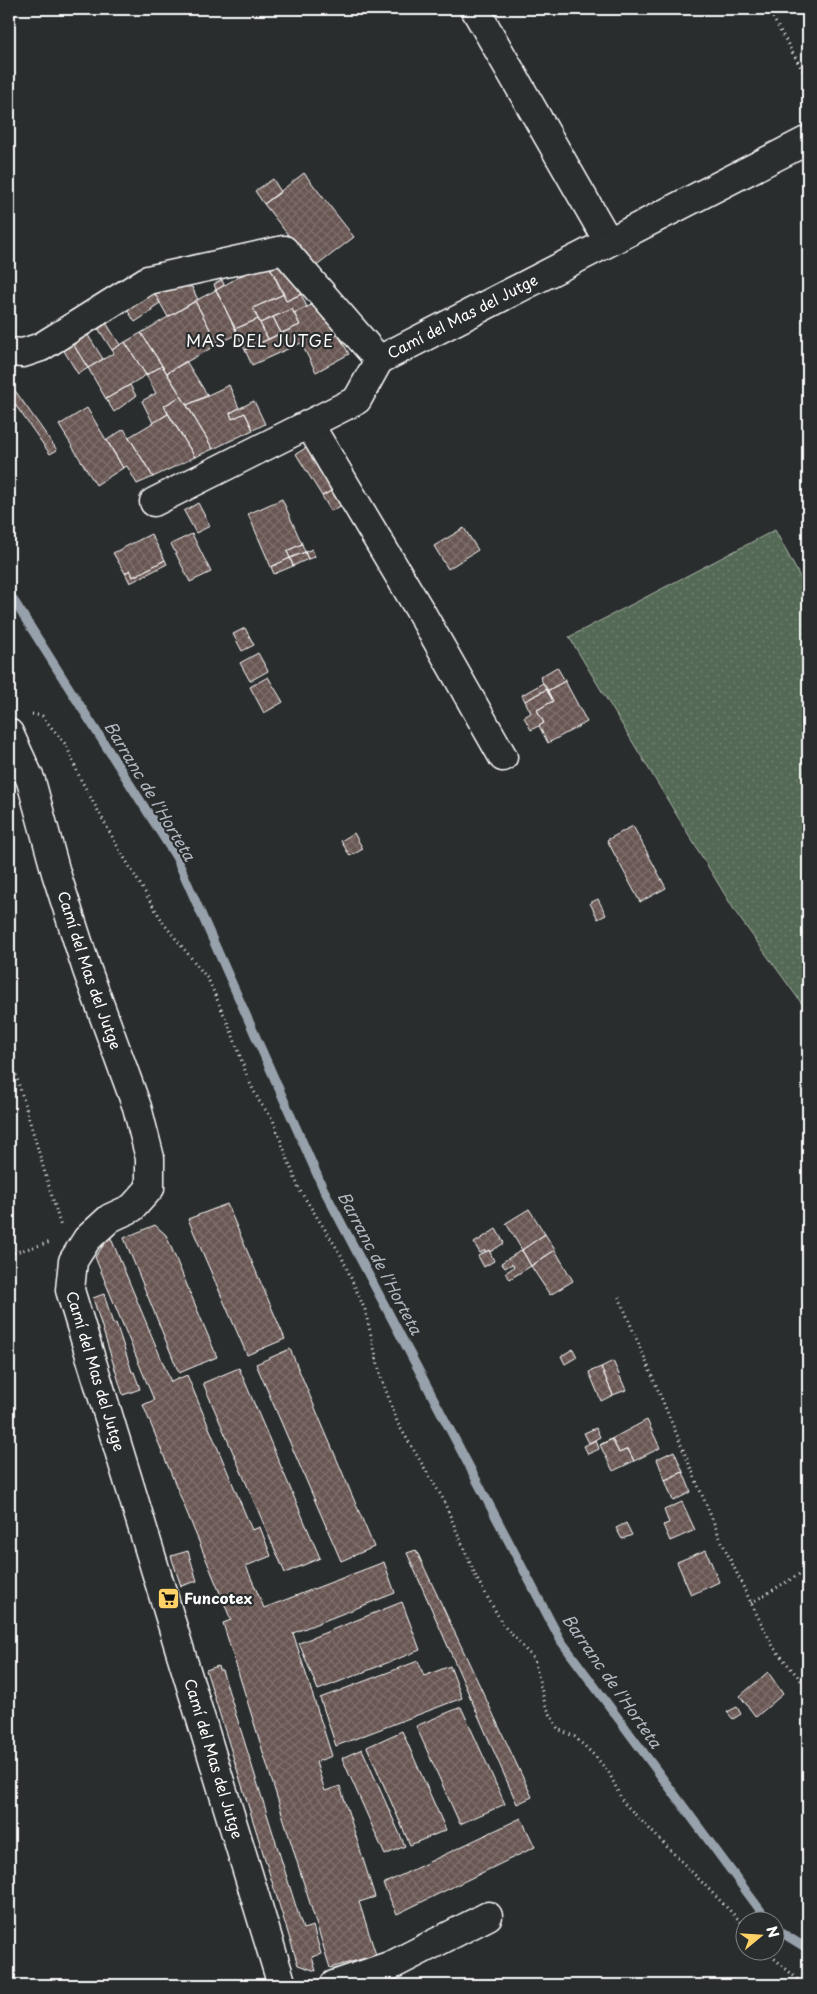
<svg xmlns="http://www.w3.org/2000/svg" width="817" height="1994" viewBox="0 0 817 1994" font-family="'Playpen Sans',sans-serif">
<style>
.grass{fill:url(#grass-dots);stroke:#aab4aa}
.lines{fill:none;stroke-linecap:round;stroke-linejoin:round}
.stream{stroke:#97a1ab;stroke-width:9}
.building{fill:url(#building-cross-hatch);stroke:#fff}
.minor-casing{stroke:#fff;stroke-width:31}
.path{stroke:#fff;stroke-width:3;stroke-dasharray:1 4;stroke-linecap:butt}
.minor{stroke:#2a2d2e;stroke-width:28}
.labels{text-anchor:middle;stroke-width:4.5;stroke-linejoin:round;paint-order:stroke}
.street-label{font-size:15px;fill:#fff;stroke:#2a2d2e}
.poi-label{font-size:15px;font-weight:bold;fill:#fff;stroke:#2a2d2e;text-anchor:start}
.neighbourhood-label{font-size:16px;letter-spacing:1px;fill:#fff;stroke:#2a2d2e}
.water-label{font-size:16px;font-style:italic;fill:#b1b9c0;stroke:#2a2d2e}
</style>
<defs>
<pattern id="grass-dots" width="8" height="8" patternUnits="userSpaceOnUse" patternTransform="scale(1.25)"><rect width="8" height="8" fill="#546a56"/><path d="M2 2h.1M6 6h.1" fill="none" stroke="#6e806f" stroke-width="1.8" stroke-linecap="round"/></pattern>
<pattern id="building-cross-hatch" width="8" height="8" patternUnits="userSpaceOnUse" patternTransform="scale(1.25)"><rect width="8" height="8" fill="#685652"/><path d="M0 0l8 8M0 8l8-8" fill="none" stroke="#7f6f6c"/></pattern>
</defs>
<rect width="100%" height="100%" fill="#2a2d2e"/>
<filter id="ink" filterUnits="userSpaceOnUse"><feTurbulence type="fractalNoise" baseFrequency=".02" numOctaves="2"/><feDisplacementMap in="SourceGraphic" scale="10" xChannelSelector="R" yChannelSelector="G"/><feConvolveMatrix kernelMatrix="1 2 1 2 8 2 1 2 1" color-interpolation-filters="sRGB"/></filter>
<g filter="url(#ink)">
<path class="grass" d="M775 530 808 592V1012L736 913 569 637Z"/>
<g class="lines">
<path class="stream" d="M9 593 176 857 323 1188 561 1641 769 1922
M774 1928 808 1949"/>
</g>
<path class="building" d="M304 173 354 237 314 268 264 204Z
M273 179 281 192 264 204 255 191Z
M267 261 284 294 253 308 258 319 235 329 216 290Z
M267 261 283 262 307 292 286 301Z
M222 280 224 285 216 290 214 284Z
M165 285 192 287 198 300 168 317 154 292Z
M216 290 238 334 218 344 195 301Z
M154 292 160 303 151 309 152 311 135 322 126 308Z
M284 294 286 301 301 294 307 307 294 313 292 309 260 323 253 308Z
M195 301 218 344 167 373 141 333Z
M316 303 325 311 349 354 316 372 301 343 252 365 245 350 300 325 294 313Z
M292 309 300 325 281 333 273 317Z
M273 317 281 333 268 339 260 323Z
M258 319 268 339 245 350 235 329Z
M105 321 120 345 112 350 96 325Z
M86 332 103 359 88 368 71 341Z
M141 333 162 366 146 375 125 342Z
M71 341 88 368 78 374 61 346Z
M125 342 146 375 106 399 88 368 114 353 112 350Z
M186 361 208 396 187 405 167 373Z
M162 366 181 396 164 406 168 414 153 423 142 401 156 393 146 375Z
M9 382 57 450 50 454 9 396Z
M130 385 136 396 114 412 106 399Z
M229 385 239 408 230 413 232 419 245 413 253 430 213 449 187 405Z
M181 396 213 449 195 457 164 406Z
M254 401 265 424 253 430 245 413 232 419 230 413Z
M87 408 123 468 96 485 59 425Z
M168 414 195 457 153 477 129 437Z
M124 429 153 477 137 484 127 466 123 468 107 440Z
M309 446 335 489 322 496 296 454Z
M335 489 344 504 331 511 322 496Z
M282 499 302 544 287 551 290 558 271 567 248 514Z
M198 503 210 526 196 533 184 511Z
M464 528 478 550 448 569 434 546Z
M151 534 165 560 133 577 130 570 125 573 113 553Z
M192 534 211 572 190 582 171 544Z
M302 544 305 552 290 558 287 551Z
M312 549 315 557 308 559 305 552Z
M305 552 308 559 293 566 290 558Z
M290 558 293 566 274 574 271 567Z
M165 560 167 564 130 583 125 573 130 570 133 577Z
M245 628 254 645 242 651 233 634Z
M258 653 268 671 250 681 240 663Z
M557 667 565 681 547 691 540 677Z
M268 677 283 702 264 713 250 687Z
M565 681 587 722 548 743 539 726 544 723 537 710 553 701 547 691Z
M543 683 547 689 525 701 522 695Z
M547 689 553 701 537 710 544 723 531 730 524 717 531 713 525 701Z
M633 826 666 888 640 902 607 840Z
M354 833 363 849 350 856 341 841Z
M598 899 606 915 598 919 590 903Z
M227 1204 285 1339 247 1355 188 1219Z
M529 1209 545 1234 522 1250 506 1223Z
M155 1225 166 1235 217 1357 179 1373 124 1238Z
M496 1229 504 1243 490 1252 489 1250 485 1252V1250L480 1253 474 1243Z
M545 1234 555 1250 531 1266 522 1250Z
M110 1236 171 1382 187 1375 252 1530 260 1527 271 1556 246 1566 264 1608 384 1562 395 1593 293 1633 332 1756 316 1762 325 1791 340 1786 375 1897 359 1902 376 1955 330 1968 223 1623 231 1620 143 1405 154 1400 95 1257Z
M489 1250 494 1261 484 1267 478 1256Z
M522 1250 531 1266 510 1279 505 1273 514 1267 512 1264 505 1268 501 1263Z
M555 1250 573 1281 550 1295 531 1266Z
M104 1294 113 1324 116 1323 132 1372H134L140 1389 123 1395 93 1298Z
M290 1349 374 1547 341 1561 256 1364Z
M573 1349 577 1357 565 1364 561 1356Z
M613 1361 626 1390 613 1395 601 1367Z
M601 1367 613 1395 601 1401 589 1372Z
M239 1368 320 1558 285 1573 203 1383Z
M647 1420 660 1448 634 1461 628 1449 619 1453 612 1439 600 1445Z
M596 1428 600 1437 589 1443 584 1433Z
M612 1439 619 1453 628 1449 634 1461 613 1471 600 1445Z
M596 1440 599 1449 588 1454 584 1446Z
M674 1451 683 1472 665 1480 657 1459Z
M683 1472 691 1492 673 1501 665 1480Z
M682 1502 695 1530 670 1541 663 1525 669 1523 664 1510Z
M626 1523 632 1535 622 1539 616 1528Z
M416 1550 532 1797 517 1804 407 1553Z
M706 1550 719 1582 691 1595 677 1562Z
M188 1551 197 1581 181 1586 171 1556Z
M402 1602 420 1650 318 1690 299 1643Z
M418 1661 424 1676 450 1666 462 1698 336 1746 320 1698Z
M218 1666 219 1670H222L303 1929 313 1926 321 1954 312 1957 316 1971 298 1965 206 1670Z
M768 1672 783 1694 756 1717 740 1696Z
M461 1707 505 1804 460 1824 416 1726Z
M737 1707 741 1714 733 1719 727 1712Z
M402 1731 446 1830 410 1845 367 1747Z
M362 1749 405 1846 385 1855 342 1758Z
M521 1818 535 1847 397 1914 383 1884Z"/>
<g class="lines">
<defs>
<g id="minor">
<path d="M475 9 608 241"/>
<path id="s1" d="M9 352 23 353 41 347 148 280 284 250 379 360 808 140"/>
<path d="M309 424 422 614 503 757"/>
<path d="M154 502 357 400 379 360"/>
<path id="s2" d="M9 733 31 781 56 873 87 970 137 1107 150 1158V1188L132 1208 110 1218 87 1239 73 1261 70 1290 282 1985"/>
<path d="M334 1985 392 1965 488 1916"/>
</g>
</defs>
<use href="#minor" class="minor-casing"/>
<path class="path" d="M768 9 808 80
M32 714 42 716 66 745 80 778 119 849 164 924 208 979 232 1033 248 1079 259 1101 273 1120 299 1189 340 1253 365 1310 381 1377 398 1424 442 1497 477 1579 504 1626 534 1659 545 1704 558 1729 575 1737 596 1757 609 1773 623 1802 744 1925
M9 1051 61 1227
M9 1254 51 1242
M619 1297 721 1540 751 1603 774 1648 808 1689
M751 1603 808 1569
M767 1952 804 1985"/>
<use href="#minor" class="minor"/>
</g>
</g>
<defs>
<symbol id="supermarket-square" viewBox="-11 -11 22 22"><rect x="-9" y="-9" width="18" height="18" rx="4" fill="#ffd166" stroke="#2a2d2e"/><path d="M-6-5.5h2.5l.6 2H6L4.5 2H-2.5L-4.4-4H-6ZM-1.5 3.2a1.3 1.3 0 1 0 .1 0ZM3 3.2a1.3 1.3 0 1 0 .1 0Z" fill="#111"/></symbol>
</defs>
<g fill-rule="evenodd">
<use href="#supermarket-square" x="156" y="1586" width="25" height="25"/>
</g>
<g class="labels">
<g class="street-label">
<text dy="5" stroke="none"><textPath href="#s1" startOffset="538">Camí del Mas del Jutge</textPath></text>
<text dy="5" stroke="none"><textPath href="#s2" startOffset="251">Camí del Mas del Jutge</textPath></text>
<text dy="5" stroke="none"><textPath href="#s2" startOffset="701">Camí del Mas del Jutge</textPath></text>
<text dy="5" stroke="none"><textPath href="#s2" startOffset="1106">Camí del Mas del Jutge</textPath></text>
</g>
<g class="poi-label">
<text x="184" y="1604">Funcotex</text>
</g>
<g class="neighbourhood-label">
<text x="260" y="347">MAS DEL JUTGE</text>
</g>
<g class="water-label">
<text transform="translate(150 791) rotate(59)" y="6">Barranc de l'Horteta</text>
<text transform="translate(380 1263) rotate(62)" y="6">Barranc de l'Horteta</text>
<text transform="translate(612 1681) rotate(55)" y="6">Barranc de l'Horteta</text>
</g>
</g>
<rect width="817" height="1994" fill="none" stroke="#2a2d2e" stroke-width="30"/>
<rect x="15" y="15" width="787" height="1964" fill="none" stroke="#fff" stroke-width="2" filter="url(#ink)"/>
<g transform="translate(760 1936) rotate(72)"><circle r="24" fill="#2a2d2e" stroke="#7f8182"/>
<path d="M0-4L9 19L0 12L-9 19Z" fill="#ffd166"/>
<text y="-8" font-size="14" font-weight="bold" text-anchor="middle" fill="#ffffff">N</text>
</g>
</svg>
